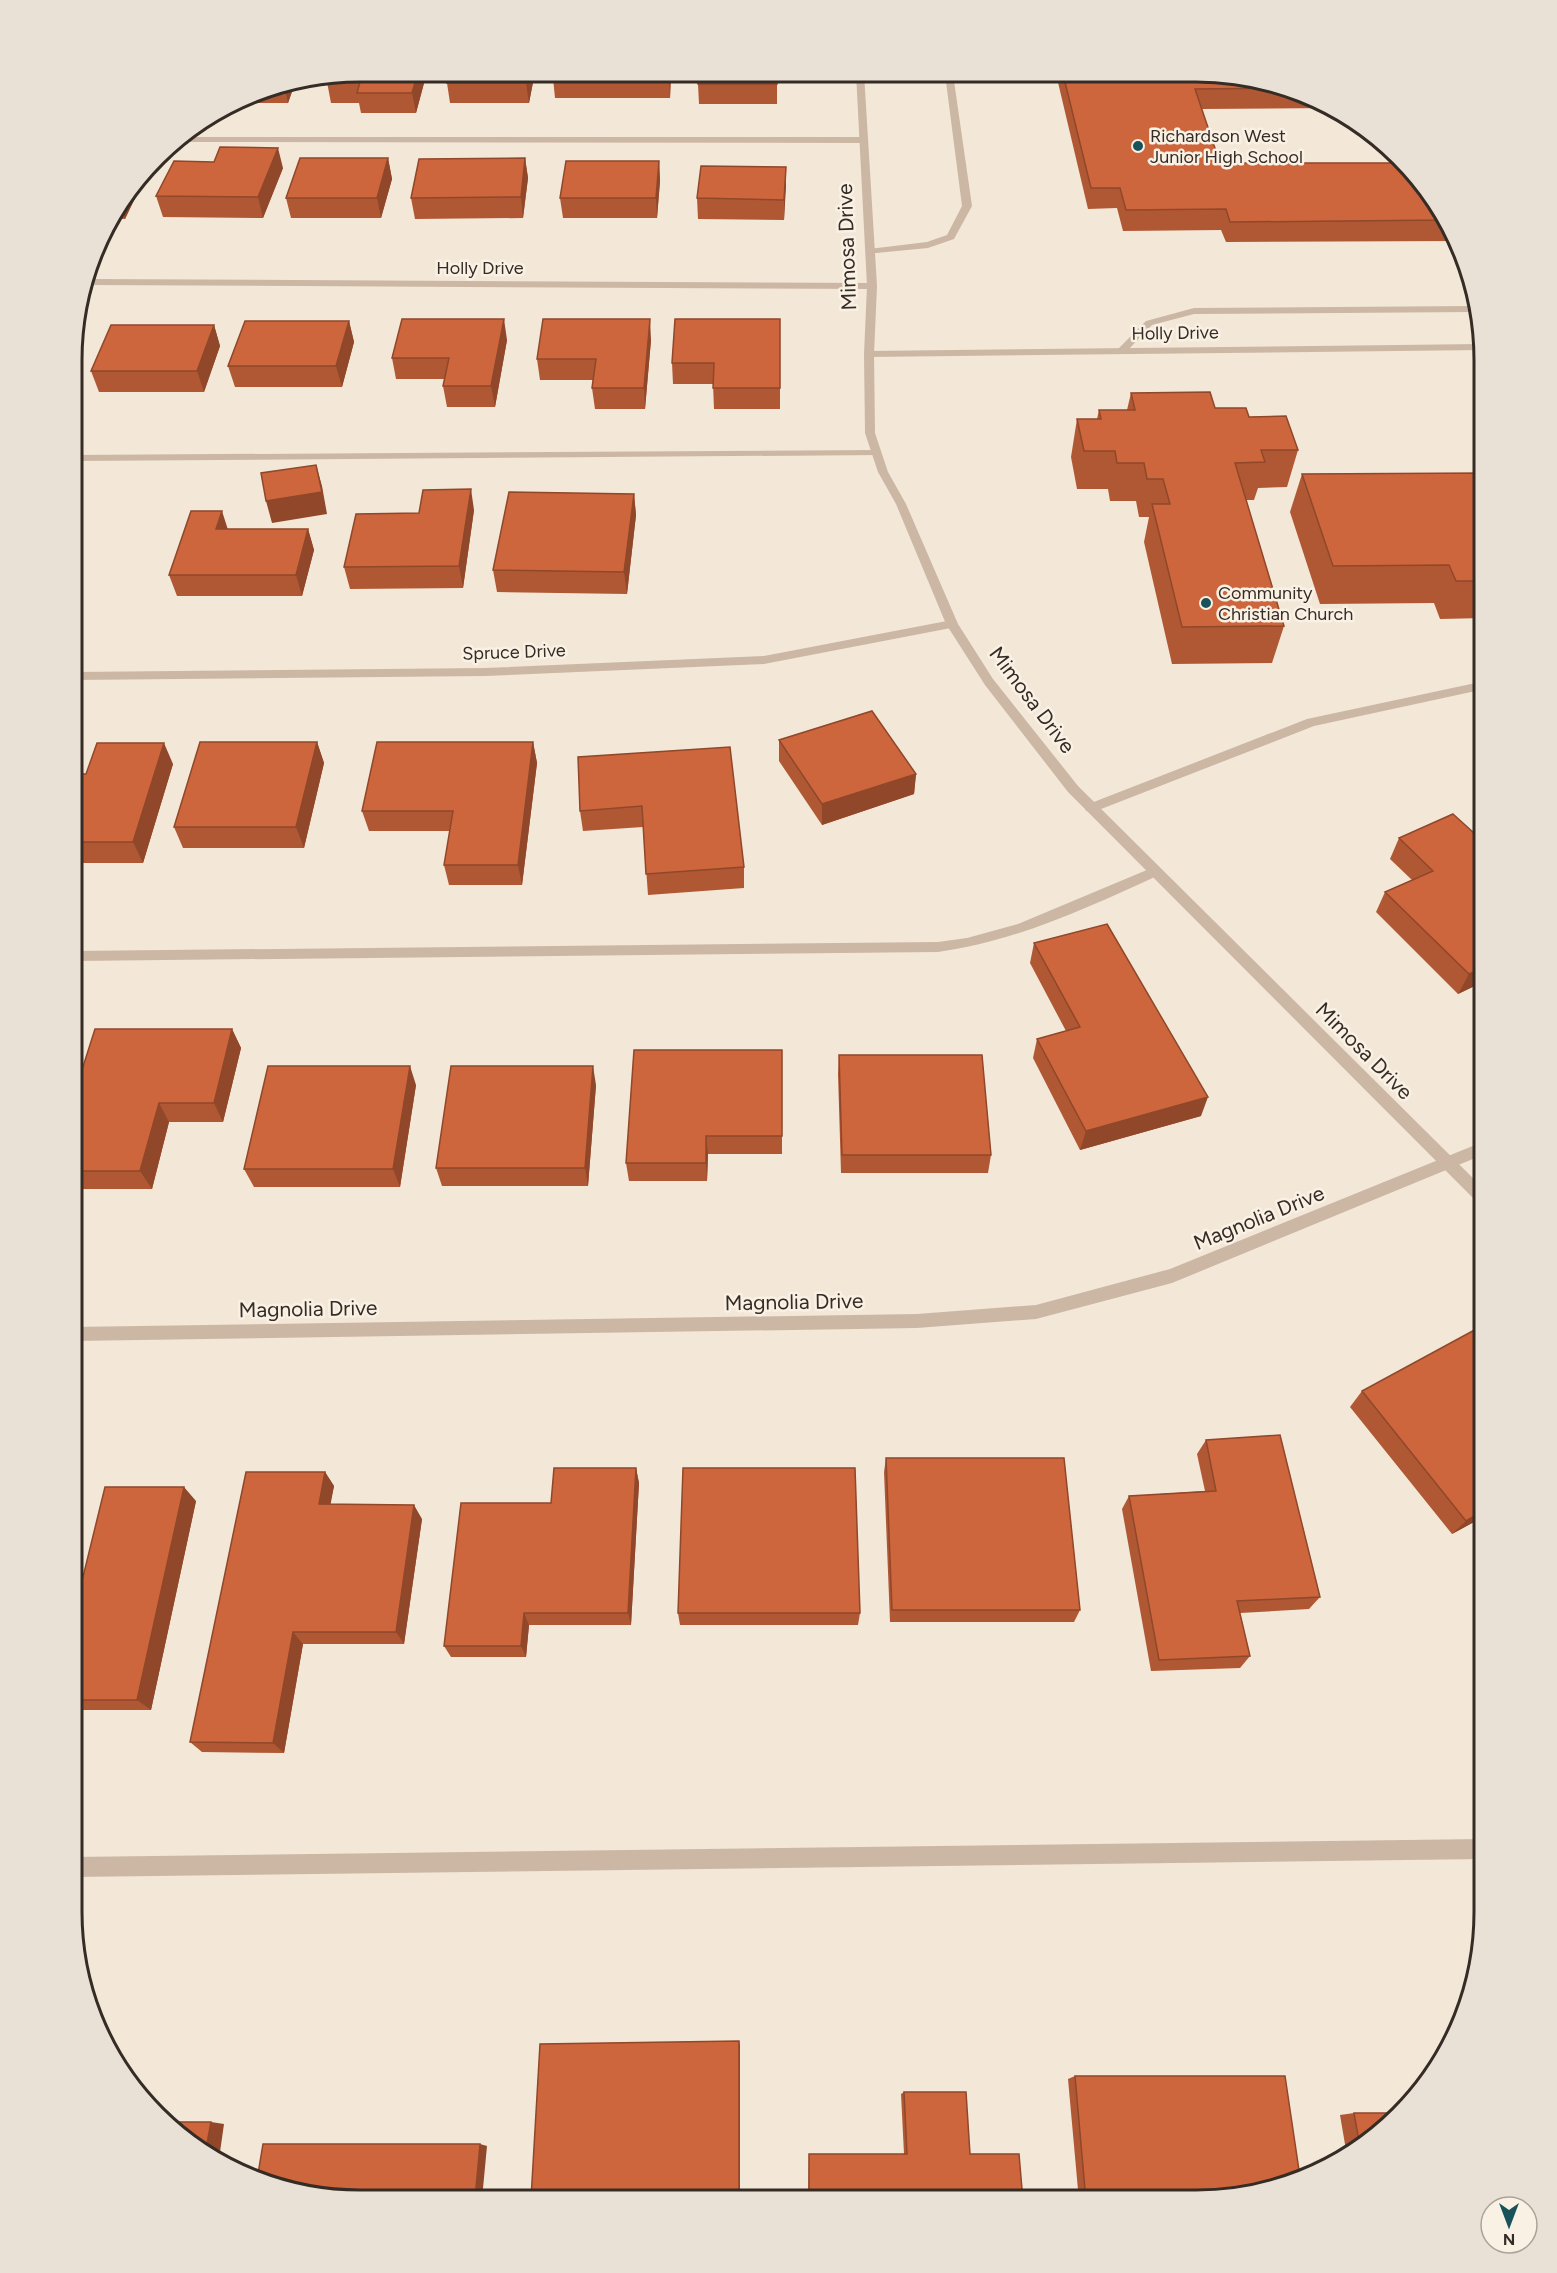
<svg xmlns="http://www.w3.org/2000/svg" width="1557" height="2273" viewBox="0 0 1557 2273" font-family="Figtree,sans-serif">
<style>
.lines{fill:none;stroke-linecap:round;stroke-linejoin:round}
.service{fill:#cbb7a4;fill-rule:evenodd}
.minor{fill:#cbb7a4;fill-rule:evenodd}
.tertiary{fill:#cbb7a4;fill-rule:evenodd}
.wall{fill:#b05834}
.shaded-wall{fill:#90472a}
.building{fill:#cd663c;stroke:#90472a;stroke-width:1.5}
.poi-dot{fill:#195259;stroke:#faf1e5;stroke-width:2}
.labels{text-anchor:middle;stroke-width:5;stroke-linejoin:round;paint-order:stroke}
.far-poi-label{font-size:18px;fill:#362c26;stroke:#faf1e5;text-anchor:start}
.far-street-label{font-size:18px;fill:#362c26;stroke:#faf1e5}
.street-label{font-size:21px;fill:#362c26;stroke:#faf1e5}
.rim{fill:none;stroke:#362c26;stroke-width:3}
</style>
<rect width="100%" height="100%" fill="#f3e7d8"/>
<g class="lines">
<path class="service" d="M945 74H953L972 206 954 239 928 248 866 254V250L869 249 927 242 947 235 962 206Z
M181 137H863L867 140 863 143 173 142Z
M1472 306 1473 312 1194 314 1152 325 1126 352 1117 350 1146 321 1194 308Z
M877 450 881 451V455L74 461V455Z
M1485 681V689L1314 726 1096 811H1086L1085 808 1086 805 1307 719Z
M1154 867 1159 869 1161 872 1159 875C1087 908 1017 941 938 952L74 961V951L938 942 967 938 1018 924Z
M1484 1839V1859L72 1877V1857Z"/>
<path class="minor" d="M89 279 872 283 877 286 872 289 87 285Z
M1481 344 1482 350 869 357 864 354 869 351Z
M952 620 958 624 956 627 764 664 485 676 74 680V672L485 668 764 656Z
M1485 1141V1154L1172 1283 1036 1319 917 1328 73 1341V1327L917 1314 1036 1305 1170 1269Z"/>
<path class="tertiary" d="M856 73H864L877 286 874 354 875 433 888 472 906 504 958 624 993 679 1078 786 1485 1190V1206L1480 1205 1068 792 985 685 946 624 896 504 878 472 865 433 864 354 867 286Z"/>
</g>
<path class="wall" d="M361 72H427L416 113H361L359 103H331L327 82Z
M450 72H535L529 103H450L447 83Z
M671 73 670 98H555L553 78Z
M777 73V104H699L698 84Z
M1056 74 1234 75 1306 94 1331 108 1201 109 1220 163H1397L1455 233 1457 241 1226 242 1221 230 1123 231 1117 208 1088 209Z
M295 83 288 103H242L268 87Z
M388 158 392 179 381 218H291L286 198Z
M525 158 528 178 523 218 415 219 411 198Z
M659 161 660 181 657 218H563L560 198Z
M786 167 784 220 698 219 697 198Z
M283 168 263 218 163 217 156 196Z
M147 173 125 219H110L111 217Z
M780 319V409H714L713 384H673L672 363Z
M349 321 354 342 342 387H235L228 366Z
M214 325 220 346 204 392H99L91 371Z
M507 340 495 407H447L443 386 445 379H396L392 358Z
M651 340 645 409H595L592 388 593 380H540L537 359Z
M1131 393 1215 408 1249 417 1298 450 1287 487 1258 488 1254 500H1246L1284 626 1272 663 1172 664 1144 542 1149 517H1139L1136 501H1110L1108 489H1077L1071 457 1077 419H1097L1099 410H1127Z
M1485 473V618L1440 619 1434 603 1320 604 1290 512 1302 474Z
M634 494 636 515 627 594 497 592 493 570Z
M474 510 463 588 350 589 344 567Z
M228 529H308L314 550 302 596H177L169 575Z
M779 740 916 774 914 794 822 825 779 761Z
M317 742 324 763 304 848H183L174 827Z
M533 742 537 763 522 885H449L444 865 450 831H369L362 811Z
M578 757 744 867V888L648 895 643 827 583 831 580 811Z
M173 764 143 863H74V774H86Z
M1399 838 1485 843V981L1458 994 1376 912 1385 892 1412 880 1390 859Z
M1034 943 1201 1116 1080 1150 1033 1058 1037 1039 1066 1031 1030 963Z
M232 1029 241 1048 223 1122H169L152 1189H73V1098Z
M782 1050V1154H708L707 1181H629L626 1163Z
M839 1055 991 1155 988 1173H841L838 1074Z
M416 1085 400 1187H254L244 1169Z
M596 1085 588 1186H442L436 1168Z
M1362 1391 1485 1516 1452 1534 1350 1407Z
M1206 1440 1320 1597 1309 1609 1240 1613 1250 1656 1240 1668 1151 1671 1122 1509 1129 1496 1205 1491 1197 1454Z
M886 1458 1080 1610 1074 1622H890L884 1472Z
M636 1468 639 1483 631 1625H529L526 1657H451L444 1646 551 1503Z
M325 1472 334 1486 330 1504 422 1519 404 1644H303L284 1753 202 1752 190 1742Z
M196 1501 151 1710H72L73 1581H82Z
M678 1613H860L858 1625H680Z
M1075 2076 1196 2201H1079L1068 2079Z
M904 2092 970 2154 1023 2201 808 2200 809 2154H904L901 2094Z
M1354 2113 1386 2130 1347 2156 1340 2115Z"/>
<path class="shaded-wall" d="M418 72H427L416 113 412 93Z
M529 72H535L529 103 526 83Z
M669 73H671L670 98 669 78Z
M295 83 288 103 284 85Z
M278 148 283 168 263 218 258 197Z
M388 158 392 179 381 218 377 198Z
M525 158 528 178 523 218 521 197Z
M659 161 660 181 657 218 656 198Z
M786 167V187L784 220V200Z
M147 173 125 219 120 205Z
M504 319 507 340 495 407 491 386Z
M650 319 651 340 645 409 644 388Z
M349 321 354 342 342 387 336 366Z
M214 325 220 346 204 392 197 371Z
M316 465 322 486 327 514 272 523 266 501Z
M471 489 474 510 463 588 459 566Z
M634 494 636 515 627 594 624 572Z
M222 511 229 533 216 529Z
M308 529 314 550 302 596 296 575Z
M317 742 324 763 304 848 296 827Z
M533 742 537 763 522 885 518 865Z
M164 743 173 764 143 863 133 842Z
M916 774 914 794 822 825V804Z
M1485 967V981L1458 994 1469 974Z
M232 1029 241 1048 223 1122 214 1103Z
M410 1066 416 1085 400 1187 393 1169Z
M593 1066 596 1085 588 1186 585 1168Z
M1208 1097 1201 1116 1080 1150 1086 1131Z
M159 1103 169 1122 152 1189 140 1171Z
M706 1136 708 1154 707 1181 706 1163Z
M636 1468 639 1483 631 1625 628 1613Z
M325 1472 334 1486 328 1518 319 1504Z
M184 1487 196 1501 151 1710 137 1700Z
M414 1505 422 1519 404 1644 396 1632Z
M1485 1510V1516L1452 1534 1466 1521Z
M524 1613 529 1625 526 1657 521 1646Z
M293 1632 303 1644 284 1753 273 1743Z
M739 2041 740 2045V2200H739Z
M211 2122 224 2124 219 2159 205 2154Z
M480 2144 487 2146 482 2199H475Z"/>
<path class="building" d="M361 72H418L412 93H357L360 82H327L329 77Z
M450 72H529L526 83H447Z
M554 73H669V78H553Z
M699 73H777V84H698Z
M1063 74 1234 75 1286 88 1195 89 1220 163H1397L1445 220 1230 222 1226 209 1126 210 1120 188H1091Z
M220 147 278 148 258 197 156 196 174 161 214 162Z
M300 158H388L377 198H286Z
M525 158 521 197 411 198 419 159Z
M566 161H659L656 198H560Z
M701 166 786 167 784 200 697 198Z
M402 319H504L491 386H443L449 358H392Z
M543 319H650L644 388H592L596 359H537Z
M675 319H780V388H713L714 363H672Z
M245 321H349L336 366H228Z
M111 325H214L197 371H91Z
M1210 392 1215 408H1246L1249 417 1286 416 1298 450H1261L1265 462 1235 463 1284 626 1182 627 1152 504H1170L1163 479H1147L1144 463H1117L1115 451H1084L1077 419H1101L1099 410H1135L1131 393Z
M316 465 322 492 266 501 261 473Z
M1485 473V581H1456L1449 565 1333 566 1302 474Z
M471 489 459 566 344 567 356 514 419 513 423 490Z
M509 492 634 494 624 572 493 570Z
M191 511H222L216 529H308L296 575H169Z
M872 711 916 774 822 804 779 740Z
M200 742H317L296 827H174Z
M377 742H533L518 865H444L453 811H362Z
M97 743H164L133 842H74V774H86Z
M730 747 744 867 646 874 642 806 580 811 578 757Z
M1453 814 1485 843V967L1469 974 1385 892 1433 871 1399 838Z
M1107 924 1208 1097 1086 1131 1037 1039 1080 1027 1034 943Z
M95 1029H232L214 1103H159L140 1171H73V1098Z
M634 1050H782V1136H706V1163H626Z
M839 1055H982L991 1155H842Z
M268 1066H410L393 1169H244Z
M451 1066H593L585 1168H436Z
M1480 1327 1485 1332V1510L1466 1521 1362 1391Z
M1280 1435 1320 1597 1237 1601 1250 1656 1159 1660 1129 1496 1216 1491 1206 1440Z
M886 1458H1064L1080 1610H892Z
M554 1468H636L628 1613H524L521 1646H444L461 1503H551Z
M683 1468H855L860 1613H678Z
M246 1472H325L319 1504 414 1505 396 1632H293L273 1743 190 1742Z
M105 1487H184L137 1700H72L73 1581H82Z
M739 2041V2200L531 2199 540 2044Z
M1075 2076H1285L1300 2177 1196 2201H1086Z
M904 2092H966L970 2154H1019L1023 2201 809 2200V2154H907Z
M1354 2113H1401L1386 2130 1360 2147Z
M166 2122H211L205 2154 200 2152Z
M263 2144H480L475 2199H324L258 2174Z"/>
<g class="poi-dot">
<circle cx="1138" cy="146" r="6"/>
<circle cx="1206" cy="603" r="6"/>
</g>
<g class="labels">
<g class="far-poi-label">
<text x="1150" y="142">Richardson West<tspan x="1150" dy="21">Junior High School</tspan></text>
<text x="1218" y="599">Community<tspan x="1218" dy="21">Christian Church</tspan></text>
</g>
<g class="far-street-label">
<text x="480" y="274">Holly Drive</text>
<text transform="translate(1175 333) rotate(-1)" y="6">Holly Drive</text>
<text transform="translate(514 652) rotate(-2)" y="6">Spruce Drive</text>
</g>
<g class="street-label">
<text transform="translate(847 247) rotate(-92)" y="7">Mimosa Drive</text>
<text transform="translate(1032 700) rotate(53)" y="7">Mimosa Drive</text>
<text transform="translate(1364 1051) rotate(45)" y="7">Mimosa Drive</text>
<text transform="translate(1259 1218) rotate(-22)" y="7">Magnolia Drive</text>
<text transform="translate(794 1302) rotate(-1)" y="7">Magnolia Drive</text>
<text transform="translate(308 1309) rotate(-1)" y="7">Magnolia Drive</text>
</g>
</g>
<path d="M0 0H1557V2273H0ZM360 82H1196A278 278 0 0 1 1474 360V1912A278 278 0 0 1 1196 2190H360A278 278 0 0 1 82 1912V360A278 278 0 0 1 360 82Z" fill="#eae1d6" fill-rule="evenodd"/>
<path class="rim" d="M360 82H1196A278 278 0 0 1 1474 360V1912A278 278 0 0 1 1196 2190H360A278 278 0 0 1 82 1912V360A278 278 0 0 1 360 82Z"/>
<g transform="translate(1509 2225) rotate(180)"><circle r="28" fill="#faf1e5" stroke="#aca299" stroke-width="1.5"/>
<path d="M0-4.5L10 22L0 15L-10 22Z" fill="#195259"/>
<text y="-9" font-size="16" font-weight="bold" text-anchor="middle" fill="#362c26">N</text>
</g>
</svg>
